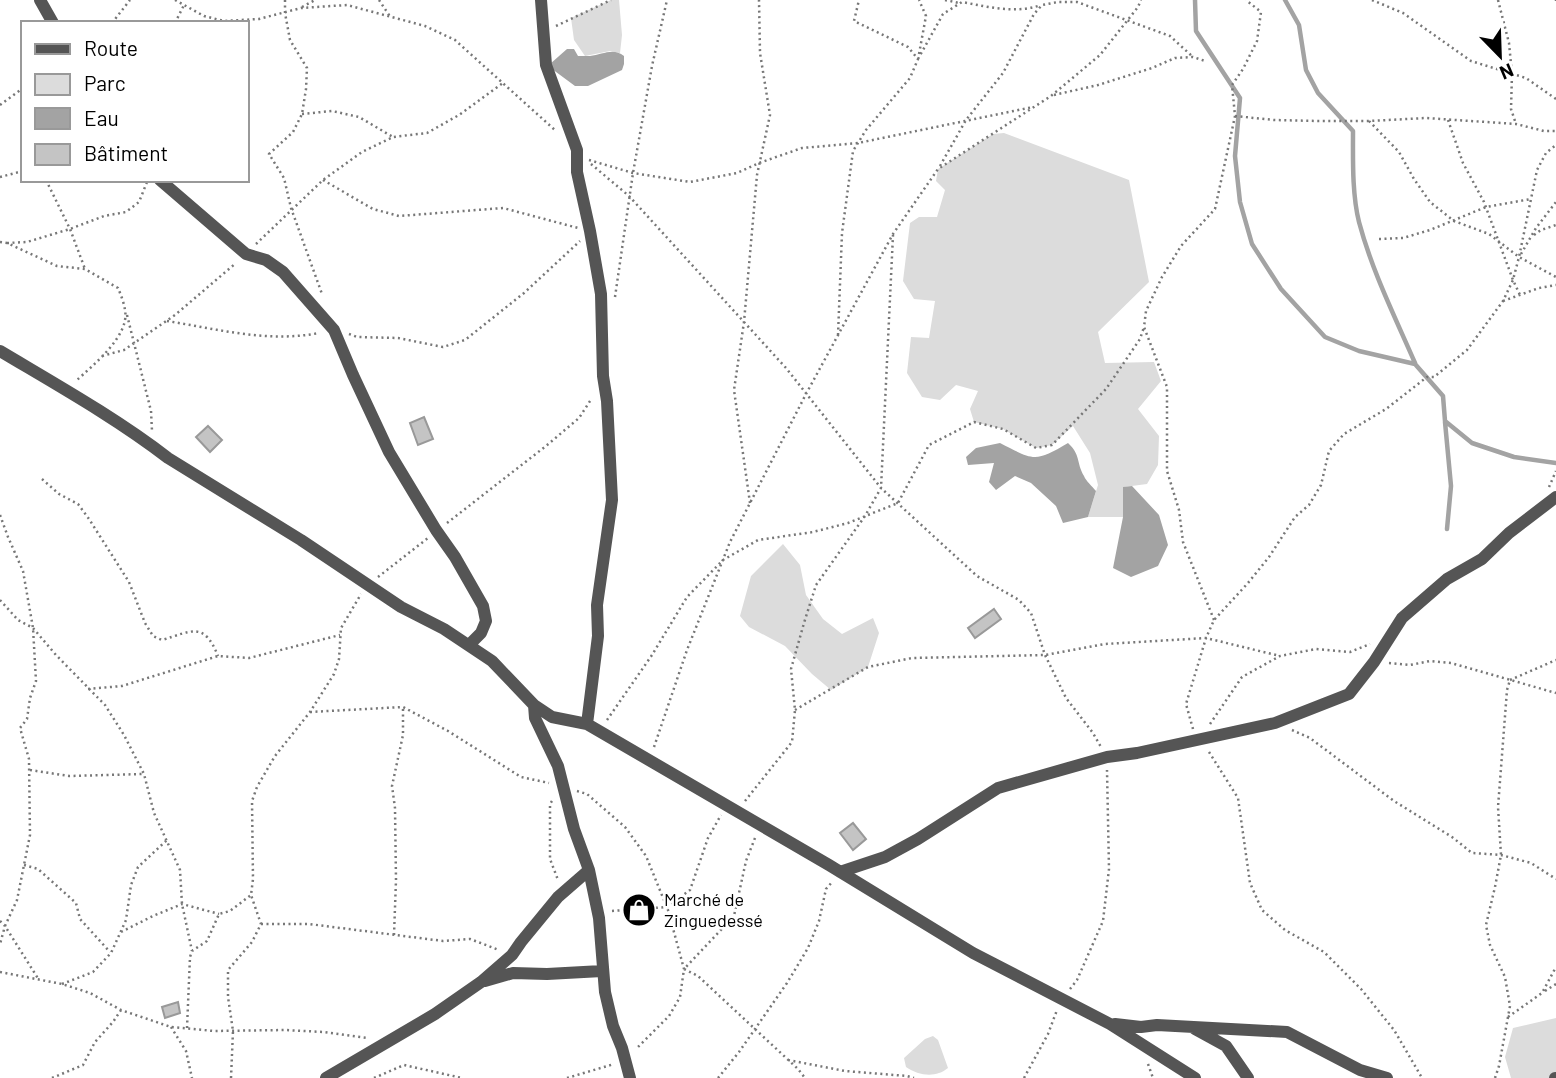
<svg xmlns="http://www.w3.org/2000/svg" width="1556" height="1078" viewBox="0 0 1556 1078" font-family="Barlow,sans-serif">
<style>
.green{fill:#dcdcdc}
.water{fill:#a3a3a3}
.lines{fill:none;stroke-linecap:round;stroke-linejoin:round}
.stream{stroke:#a3a3a3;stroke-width:4.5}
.building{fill:#c4c4c4;stroke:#999;stroke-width:2}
.path{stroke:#777;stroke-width:2.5;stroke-dasharray:2 3.5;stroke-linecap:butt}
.minor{stroke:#555;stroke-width:12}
.labels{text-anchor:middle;stroke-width:5;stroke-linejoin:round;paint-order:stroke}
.poi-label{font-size:18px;fill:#000;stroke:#fff;text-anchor:start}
</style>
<rect width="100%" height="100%" fill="#fff"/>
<path class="green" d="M611 0H619L622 35 620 53 610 51 585 56 574 40 571 18Z
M1004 133 1129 180 1149 282 1098 332 1105 363 1154 362 1161 381 1138 409 1159 436 1158 465 1147 484 1124 487 1123 517H1088L1098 485 1090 453 1073 426 1052 445 1036 448 1003 429 974 422 970 409 978 391 956 385 940 400 922 397 907 373 911 337 929 338 935 301 914 299 903 281 910 223 919 217H937L945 190 936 181 938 169 993 134Z
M783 544 800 565 806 595 823 619 842 634 873 618 879 633 868 667 831 690 812 674 785 646 749 627 740 616 751 576Z
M1556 1018V1078H1511L1505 1057 1513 1028Z
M933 1036 938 1040 948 1068C936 1078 919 1076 906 1067L904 1058 925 1039Z"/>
<path class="water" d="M567 49H574L578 56C582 56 586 56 590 56 602 55 613 47 624 56V64L622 70 588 86H575L552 69 550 64Z
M1000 443C1033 460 1035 463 1068 443 1081 455 1076 462 1084 476 1086 481 1092 486 1096 491L1088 517 1063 523 1056 506 1031 483 1015 476 996 490 989 482 994 463 968 465 966 457 976 448Z
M1132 486 1159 515 1168 545 1158 566 1131 577 1113 568 1123 517V487Z"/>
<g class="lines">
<path class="stream" d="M1195 0 1196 31 1240 98 1235 156 1240 202 1252 244 1281 289 1325 337 1359 351 1415 364 1443 396 1445 421 1472 443 1514 457 1556 463
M1285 0 1299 25 1306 70 1318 93 1353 131C1353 160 1352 194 1359 222 1372 271 1395 317 1415 363
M1445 422 1451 486 1447 529"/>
</g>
<path class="building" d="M424 417 433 439 418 445 410 423Z
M208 426 222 440 210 452 196 437Z
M994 609 1001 619 975 638 968 628Z
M853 823 866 839 853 850 840 833Z
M178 1002 180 1013 165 1018 162 1007Z"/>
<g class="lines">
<path class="path" d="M175 0 204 16 224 21 259 19 301 8 347 5 425 26 455 40 556 131
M285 0V13L290 40 307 68 306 89 302 114 293 132 269 154 284 178 291 208 322 294
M379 0 391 18
M945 0 959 3
M1372 0 1403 13 1471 61 1526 78 1556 99
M1498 0 1509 43 1512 74 1511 109 1516 124
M1556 0V1
M302 7 315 0
M112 23 130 0
M175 23 184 5
M556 26 611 0
M919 54 926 16 919 0
M918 59 943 14 962 2C989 7 1015 14 1041 5
M1054 95 1098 85 1152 68 1175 58 1193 57 1205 61
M0 105 23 88
M302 114 332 111 359 117 393 137
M1235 116 1274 120 1319 121H1369L1426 118 1516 124 1544 131H1556
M1448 120 1463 163 1484 202 1513 280 1520 295
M1369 121 1399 152 1414 179 1430 202 1454 221 1489 234 1519 257 1556 277
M589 160 633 173 690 182 737 173 759 163 802 148 858 143 1033 107
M591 164 629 196 786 368 881 488 977 576 1019 600 1031 613 1045 655 1066 698 1093 733 1101 747
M940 166 966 120 1003 73 1034 14 1042 5 1058 2H1077L1170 36 1193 57
M0 177 23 171
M46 180 70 229 85 269
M323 180 373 209 399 216 503 208 578 228
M1534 235 1541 230 1556 225
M1379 239 1403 238 1430 230 1486 207 1531 199
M0 242 7 243 57 266 85 269 118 288C121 295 124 303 125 310 130 336 93 365 76 381
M7 243 27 242 70 229 104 216 126 212 139 202 147 182
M256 244 323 180 362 152 393 137 427 133 459 115 503 83
M1521 254 1536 228 1556 202
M615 297 633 173 652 66 667 0
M1503 301 1539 288 1556 285
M127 315 151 411 152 431
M167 321C217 329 268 343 319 333
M349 334 357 337 398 338 443 347 465 340 524 293 580 241
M838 335 842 233 853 151 866 130 910 78 918 59 908 47 854 21 859 0
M102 356 124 350 175 315 236 263
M42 479 59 494 78 504 89 519 129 582 145 623 153 636 162 640C192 631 204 621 218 656
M1549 487 1556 471
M750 503 734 390 744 322 757 175 770 115 760 53 759 0
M0 515 8 537 23 571 33 628 36 681 30 698 27 719 20 728 29 759 30 835 17 900 5 926 39 980
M447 523 546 446 579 418 592 398
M378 577 428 538
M0 600 18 620 33 628 56 655 105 705 124 735 144 774 154 813 180 870 182 904 192 951
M1214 620 1183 542 1179 510 1167 471V387L1144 327 1146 311 1162 277 1181 246 1215 209 1235 116 1232 85 1243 69 1257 41 1261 12 1246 0
M1389 663 1410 665 1430 661 1451 663 1556 693
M1510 680 1556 660
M88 689 122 686 218 656 249 658 340 635
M795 710 868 667 912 658 1045 655 1105 644 1206 638 1280 656
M310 712 403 707 448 731 521 777 549 783
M607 720 652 655 687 597 723 560 758 540 813 532 848 523 898 503 929 445 974 422 1003 429 1036 448 1052 445 1106 389 1140 339 1144 327
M1210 724 1242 677 1280 656 1316 649 1350 652 1370 644
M1193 729 1186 704 1206 638 1214 620 1248 583 1269 557 1295 517 1309 505 1321 485 1329 451 1344 434 1386 409 1427 377H1434L1467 350 1503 301 1513 280 1519 257 1537 170 1546 153 1556 145
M1292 730 1310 738 1394 801 1452 837 1472 853 1501 855 1531 863 1556 879
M654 747 687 650 730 542 806 394 893 234 938 169 1051 96 1100 55 1138 7 1141 0
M1209 752 1238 798 1250 883 1262 910 1285 930 1324 952 1361 989 1394 1030 1422 1078
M30 770 69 776 144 774
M577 791 587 794 625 827 646 856 668 910 684 969 680 997 669 1016 636 1049
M552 801 550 804V859L558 880
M745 801 792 742 795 710 791 669 804 623 816 585 865 516 881 488 893 235
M755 838 746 861 734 916 684 969 698 976 798 1069 805 1078
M24 865 38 869 76 903 80 919 110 952
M612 911 667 907 690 890 708 838 721 815
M0 921 5 926 0 944
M261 924H309L443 941 470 939 499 950
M121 932 153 916 182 904 219 914
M394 935 396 880 395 808 392 786 403 735V708
M0 972 62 984 90 993 121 1010 171 1027 214 1031 285 1030 323 1032 368 1038
M62 984 93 972 111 953 126 920 131 885 138 867 167 840
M1070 989 1077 980 1103 921 1109 869 1107 770
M1545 991 1556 984
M1508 1017 1542 993 1556 967
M171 1027 186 1051 192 1078
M187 1028 190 957 192 951 207 941 219 914 230 911 251 895 253 879 252 801 257 787 275 756 310 712 334 674 339 659 341 628 361 594
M788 1060 845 1071 907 1076 914 1078
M1148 1064 1153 1078
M52 1078 83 1065 95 1042 113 1022 121 1010
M231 1078 233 1031 228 997V970L252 942 261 924 251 895
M374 1078 404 1065 462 1078
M567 1078 614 1064
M718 1078 739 1052 787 983 808 948 819 921 826 889 833 881
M1024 1078 1048 1034 1057 1010
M1495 1078 1499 1066 1510 1006 1505 977 1490 945 1486 925 1495 887 1501 855 1498 807 1507 690 1510 680"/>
<path class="minor" d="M40 0 53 23
M541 0 546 65 577 150V172L590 231 601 294 603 376 607 401 612 500 597 605 598 636 587 724
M160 180 246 254 266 260 283 272 334 330 353 375 389 452 436 530 455 557 483 606 486 621 481 633 469 645
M0 351C57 385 116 418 168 458L301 540 401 607 444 629 492 661 534 705 552 717 587 724 829 865 973 953 1110 1024 1195 1078
M534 705 535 718 558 766 574 829 589 870 599 918 605 992 613 1026 622 1048 630 1078
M840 872 885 857 918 839 998 788 1107 757 1137 753 1275 723 1349 694 1374 662 1402 618 1447 579 1482 559 1509 533 1556 497
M485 981 513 973 547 974 602 971
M1115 1024 1141 1027 1157 1025 1287 1032 1360 1070 1387 1078
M1195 1029 1226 1046 1248 1078
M326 1078 435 1014 481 982 512 955 521 942 558 897 589 870
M1555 1078H1556"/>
</g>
<defs>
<symbol id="shop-disc" viewBox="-11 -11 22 22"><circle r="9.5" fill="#000" stroke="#fff"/><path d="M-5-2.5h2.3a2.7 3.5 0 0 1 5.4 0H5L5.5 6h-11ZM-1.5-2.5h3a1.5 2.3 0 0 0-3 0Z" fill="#fff"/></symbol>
</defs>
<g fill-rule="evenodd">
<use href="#shop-disc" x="620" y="891" width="38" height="38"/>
</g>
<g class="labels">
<g class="poi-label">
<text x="664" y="906">Marché de<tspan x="664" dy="21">Zinguedessé</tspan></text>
</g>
</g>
<rect x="21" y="21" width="228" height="161" fill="#ffffff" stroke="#999999" stroke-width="2"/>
<rect x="35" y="44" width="35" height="10" fill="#555555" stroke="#999999" stroke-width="2"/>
<text x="84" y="56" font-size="21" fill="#000000">Route</text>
<rect x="35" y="74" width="35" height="21" fill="#dcdcdc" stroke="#999999" stroke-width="2"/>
<text x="84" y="91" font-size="21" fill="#000000">Parc</text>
<rect x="35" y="108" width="35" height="21" fill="#a3a3a3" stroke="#999999" stroke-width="2"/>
<text x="84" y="126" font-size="21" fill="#000000">Eau</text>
<rect x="35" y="144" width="35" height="21" fill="#c4c4c4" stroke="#999999" stroke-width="2"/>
<text x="84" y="161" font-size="21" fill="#000000">Bâtiment</text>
<g transform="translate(1500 56) rotate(157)" stroke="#ffffff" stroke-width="5" paint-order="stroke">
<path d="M0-5L12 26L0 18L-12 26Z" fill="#000000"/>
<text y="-10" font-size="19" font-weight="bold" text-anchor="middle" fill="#000000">N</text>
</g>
</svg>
